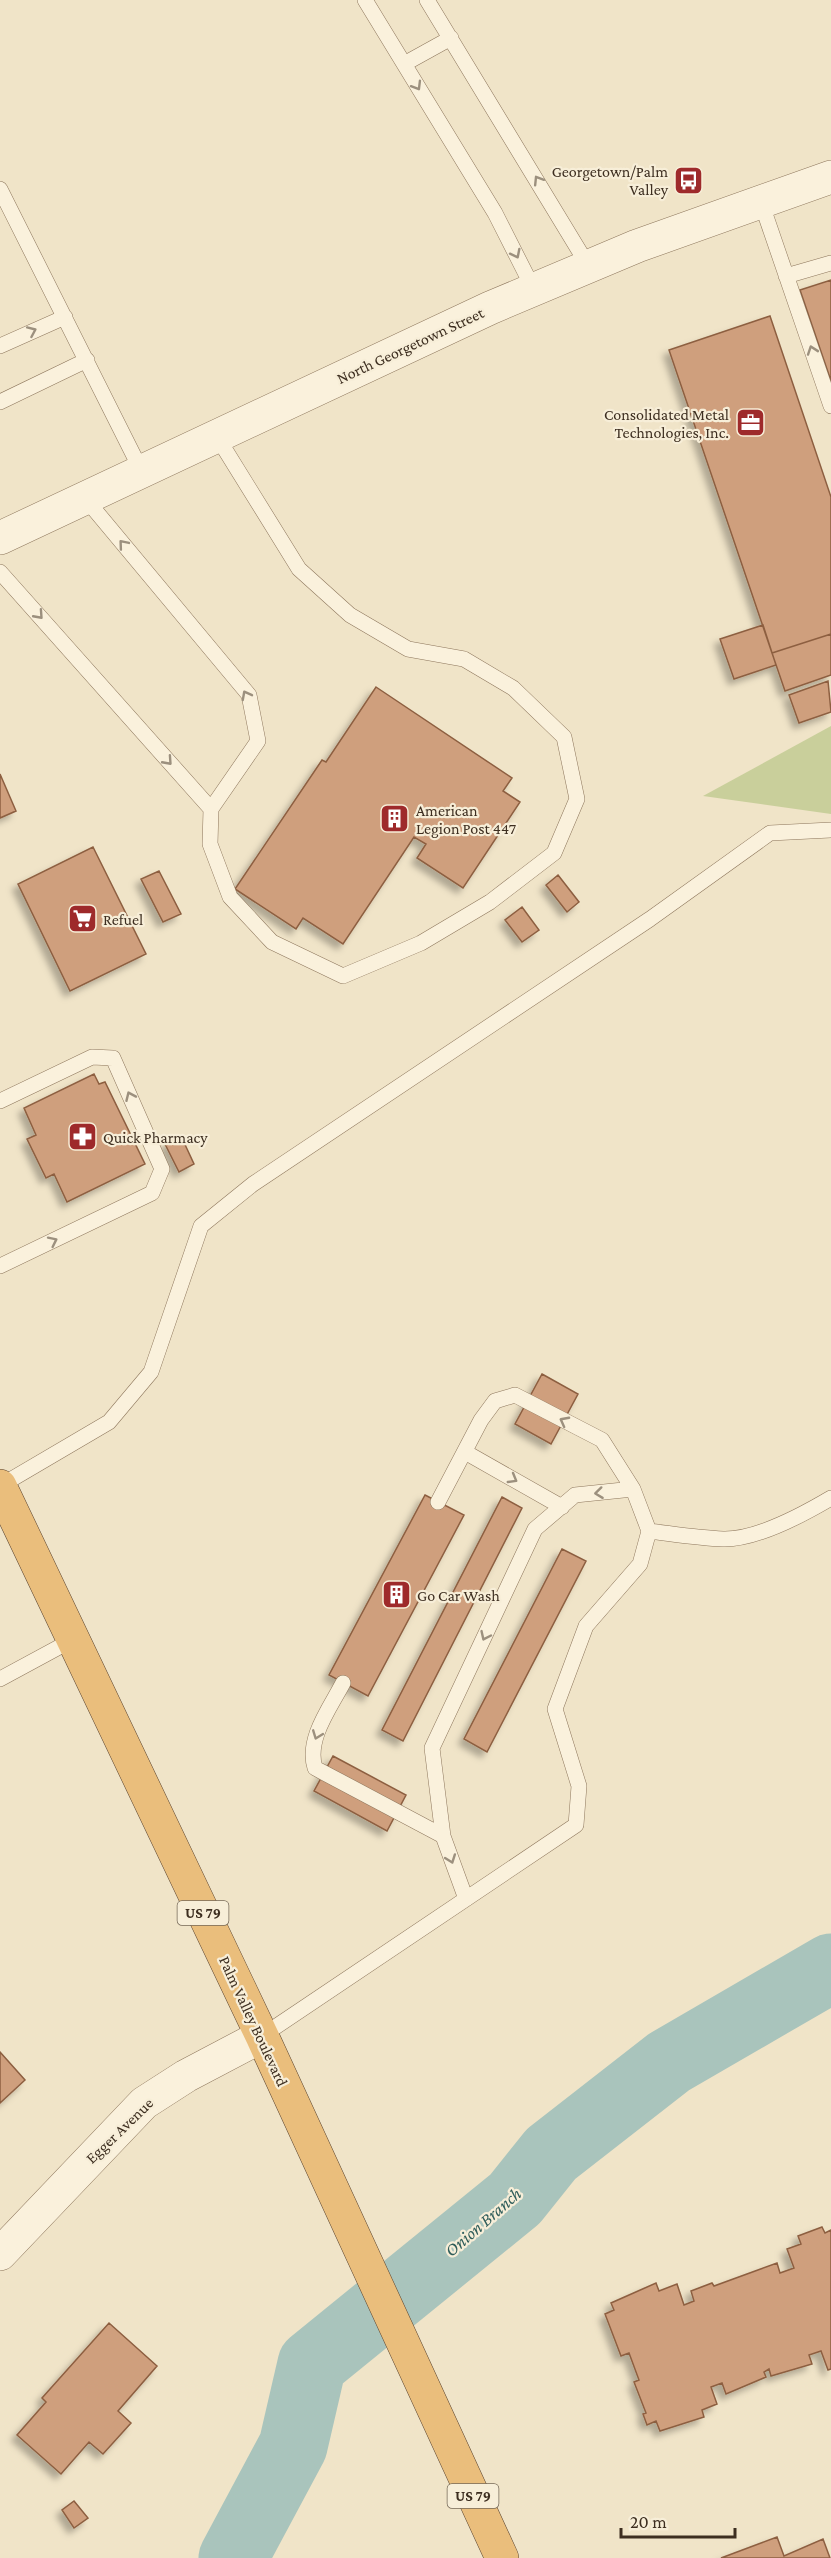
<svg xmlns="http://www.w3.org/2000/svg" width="831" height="2558" viewBox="0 0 831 2558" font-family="'Crimson Pro',serif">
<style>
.green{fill:#c9cf9b}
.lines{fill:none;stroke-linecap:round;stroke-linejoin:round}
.river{stroke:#a9c4bc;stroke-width:69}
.building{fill:#cf9f7d;stroke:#8d5f41;stroke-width:1.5;filter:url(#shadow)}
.service-casing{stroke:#8d765c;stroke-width:16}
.tertiary-casing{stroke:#8d765c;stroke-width:34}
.trunk-casing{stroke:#5b4430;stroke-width:34}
.service{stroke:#faf1dc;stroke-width:15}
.tertiary{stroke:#faf1dc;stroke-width:33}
.trunk{stroke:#eabe7c;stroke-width:33}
.oneway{stroke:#9c907e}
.labels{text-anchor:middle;stroke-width:4.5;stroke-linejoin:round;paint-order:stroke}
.shield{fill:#f7eed8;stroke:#756857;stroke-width:1.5}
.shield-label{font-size:15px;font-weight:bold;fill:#3d2e20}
.poi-label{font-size:16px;fill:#3d2e20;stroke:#f7eed8;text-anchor:start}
.street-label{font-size:16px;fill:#3d2e20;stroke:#f7eed8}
.water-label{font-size:18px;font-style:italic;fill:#2f5d5a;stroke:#f7eed8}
</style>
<defs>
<filter id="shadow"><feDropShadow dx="-5.5" dy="5.5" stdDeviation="3" flood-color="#0004"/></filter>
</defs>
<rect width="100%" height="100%" fill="#f0e4c8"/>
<path class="green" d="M831 726V814L703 796Z"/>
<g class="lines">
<path class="river" d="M233 2558 293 2446 312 2364 515 2199 551 2154 669 2062 831 1968"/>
</g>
<path class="building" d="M831 280V381L800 290Z
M770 316 831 497V634L772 653 669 350Z
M763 625 776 665 734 679 720 639Z
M831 634V675L785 691 772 653Z
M828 681 831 712 799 723 789 695Z
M376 687 512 778 503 791 520 802 463 888 417 858 426 844 414 837 343 944 303 918 296 929 235 889 322 760 326 762Z
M0 774 16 811 0 818Z
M93 847 146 954 70 991 18 884Z
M159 871 181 914 163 922 141 879Z
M558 875 579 902 567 912 546 885Z
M522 907 539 930 522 942 505 920Z
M94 1074 99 1084 105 1082 145 1164 67 1202 54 1174 46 1178 27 1139 36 1135 24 1108Z
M181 1136 194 1164 179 1172 165 1144Z
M542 1374 578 1394 551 1444 515 1424Z
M425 1495 464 1515 368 1696 329 1675Z
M502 1497 522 1508 403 1741 382 1730Z
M562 1549 586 1561 487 1752 464 1739Z
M333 1756 406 1795 387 1831 314 1791Z
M0 2052 25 2080 0 2103Z
M822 2227 825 2233 831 2230V2369L828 2370 821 2351 809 2355 812 2364 771 2376 769 2369 764 2372 766 2377 726 2394 722 2383 711 2387 717 2404 702 2410 704 2417 660 2431 656 2421 647 2425 643 2414 646 2413 634 2382 639 2380 629 2353 621 2356 605 2314 614 2310 611 2303 656 2283 659 2291 677 2284 684 2305 694 2301 691 2291 712 2283 714 2286 777 2263 780 2273 794 2268 787 2249 801 2244 798 2236Z
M109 2323 157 2366 118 2411 131 2423 103 2454 89 2442 61 2474 17 2435 46 2402 42 2398Z
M74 2501 88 2518 74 2528 62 2510Z
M777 2537 784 2556 823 2539 830 2558H721Z"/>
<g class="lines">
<defs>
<path id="service" d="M365 0 495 213 534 290
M427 0 589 267
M404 64 451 38
M0 189 141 470
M761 202 831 406
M786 276 831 263
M0 346 65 317
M0 402 87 360
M0 572 211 809 258 741 249 695 84 497
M211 809 210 844 230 897 272 942 343 976 421 943 490 902 554 853 577 799 564 737 513 688 464 659 408 649 350 615 299 569 216 435
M0 1101 92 1057 113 1058 162 1169 152 1193 0 1266
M465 1452 562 1507
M0 1486 109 1422 151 1372 201 1226 253 1184 650 919 770 833 831 830
M438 1502 481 1420 495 1401 515 1395 602 1440 633 1489
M0 1679 74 1639
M343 1683C330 1708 306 1739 315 1768L443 1836
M466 1899 443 1836 432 1748 535 1529 575 1495 633 1489 649 1531
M262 2036 576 1825 579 1786 555 1709 586 1626 640 1564 649 1531C674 1534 699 1538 723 1539 756 1540 804 1514 831 1498"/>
<path id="tertiary" d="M0 538 490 308 637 246 831 177
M0 2254 144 2103 186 2076 262 2036"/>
<path id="trunk" d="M0 1486 262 2036 502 2558"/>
</defs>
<use href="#service" class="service-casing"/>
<use href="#tertiary" class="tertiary-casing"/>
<use href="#trunk" class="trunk-casing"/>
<use href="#service" class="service"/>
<use href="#tertiary" class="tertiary"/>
<use href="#trunk" class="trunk"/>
</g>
<defs><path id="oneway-chevron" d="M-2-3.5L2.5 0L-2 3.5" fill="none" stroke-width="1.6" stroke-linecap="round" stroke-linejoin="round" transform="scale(1.5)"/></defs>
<g class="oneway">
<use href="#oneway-chevron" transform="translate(417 86) rotate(59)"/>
<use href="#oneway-chevron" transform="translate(538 180) rotate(-122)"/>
<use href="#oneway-chevron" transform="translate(516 254) rotate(63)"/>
<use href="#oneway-chevron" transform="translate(32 331) rotate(-24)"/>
<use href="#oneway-chevron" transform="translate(812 350) rotate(-109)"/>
<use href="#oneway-chevron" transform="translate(123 544) rotate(-130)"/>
<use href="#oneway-chevron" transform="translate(39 615) rotate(48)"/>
<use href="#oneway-chevron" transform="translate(246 695) rotate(-118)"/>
<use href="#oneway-chevron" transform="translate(168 761) rotate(48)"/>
<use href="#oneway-chevron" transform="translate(130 1096) rotate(-114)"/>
<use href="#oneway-chevron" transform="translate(53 1241) rotate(-26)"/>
<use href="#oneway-chevron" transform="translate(564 1421) rotate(-152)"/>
<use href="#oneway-chevron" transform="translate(513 1479) rotate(30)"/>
<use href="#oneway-chevron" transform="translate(599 1493) rotate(173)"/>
<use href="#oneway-chevron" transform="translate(485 1636) rotate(115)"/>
<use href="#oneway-chevron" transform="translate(317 1735) rotate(111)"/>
<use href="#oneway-chevron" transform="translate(451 1859) rotate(70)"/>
</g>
<defs>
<symbol id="bus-square" viewBox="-11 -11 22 22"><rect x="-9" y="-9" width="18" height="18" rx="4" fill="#9e2a2b" stroke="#f7eed8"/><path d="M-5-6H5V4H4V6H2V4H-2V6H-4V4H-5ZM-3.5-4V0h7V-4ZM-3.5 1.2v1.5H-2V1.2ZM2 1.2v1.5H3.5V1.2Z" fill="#fff"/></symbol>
<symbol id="office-square" viewBox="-11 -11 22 22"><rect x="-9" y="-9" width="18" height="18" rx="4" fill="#9e2a2b" stroke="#f7eed8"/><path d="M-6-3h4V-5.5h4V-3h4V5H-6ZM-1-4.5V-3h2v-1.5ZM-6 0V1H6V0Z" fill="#fff"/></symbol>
<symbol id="building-square" viewBox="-11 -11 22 22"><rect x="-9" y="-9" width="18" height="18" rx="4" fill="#9e2a2b" stroke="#f7eed8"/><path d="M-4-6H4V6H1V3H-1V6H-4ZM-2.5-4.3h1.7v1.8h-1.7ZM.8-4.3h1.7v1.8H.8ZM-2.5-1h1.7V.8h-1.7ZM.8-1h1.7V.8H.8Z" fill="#fff"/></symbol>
<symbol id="supermarket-square" viewBox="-11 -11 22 22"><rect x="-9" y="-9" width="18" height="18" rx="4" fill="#9e2a2b" stroke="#f7eed8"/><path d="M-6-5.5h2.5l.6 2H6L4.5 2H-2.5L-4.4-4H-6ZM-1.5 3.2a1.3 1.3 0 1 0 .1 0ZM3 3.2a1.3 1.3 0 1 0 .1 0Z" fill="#fff"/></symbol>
<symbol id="pharmacy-square" viewBox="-11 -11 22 22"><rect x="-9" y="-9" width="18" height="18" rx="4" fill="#9e2a2b" stroke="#f7eed8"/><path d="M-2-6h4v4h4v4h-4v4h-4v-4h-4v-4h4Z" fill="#fff"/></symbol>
</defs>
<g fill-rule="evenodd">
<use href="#bus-square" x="672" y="164" width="33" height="33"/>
<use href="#office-square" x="734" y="406" width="33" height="33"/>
<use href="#building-square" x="378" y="802" width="33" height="33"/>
<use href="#supermarket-square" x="66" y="902" width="33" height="33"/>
<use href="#pharmacy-square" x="66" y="1120" width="33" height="33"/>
<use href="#building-square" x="380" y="1578" width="33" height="33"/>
</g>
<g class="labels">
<g class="shield">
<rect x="177.5" y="1901" width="51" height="24" rx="4.5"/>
<rect x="447.5" y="2484" width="51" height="24" rx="4.5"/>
</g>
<g class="shield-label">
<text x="203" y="1918">US 79</text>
<text x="473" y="2501">US 79</text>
</g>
<g class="poi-label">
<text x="668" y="177" text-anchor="end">Georgetown/Palm<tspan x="668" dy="18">Valley</tspan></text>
<text x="729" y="420" text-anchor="end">Consolidated Metal<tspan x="729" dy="18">Technologies, Inc.</tspan></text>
<text x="416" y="816">American<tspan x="416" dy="18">Legion Post 447</tspan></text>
<text x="103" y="925">Refuel</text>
<text x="103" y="1143">Quick Pharmacy</text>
<text x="417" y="1601">Go Car Wash</text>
</g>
<g class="street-label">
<text transform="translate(410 345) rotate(-25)" y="6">North Georgetown Street</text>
<text transform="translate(254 2021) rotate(65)" y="6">Palm Valley Boulevard</text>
<text transform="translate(119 2130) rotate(-44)" y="6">Egger Avenue</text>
</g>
<g class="water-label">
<text transform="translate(483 2222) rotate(-41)" y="6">Onion Branch</text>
</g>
</g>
<path d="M621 2528v9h114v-9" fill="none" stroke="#3d2e20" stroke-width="3"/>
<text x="630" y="2528" font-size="18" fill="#3d2e20" stroke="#f7eed8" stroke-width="4.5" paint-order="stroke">20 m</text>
</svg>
